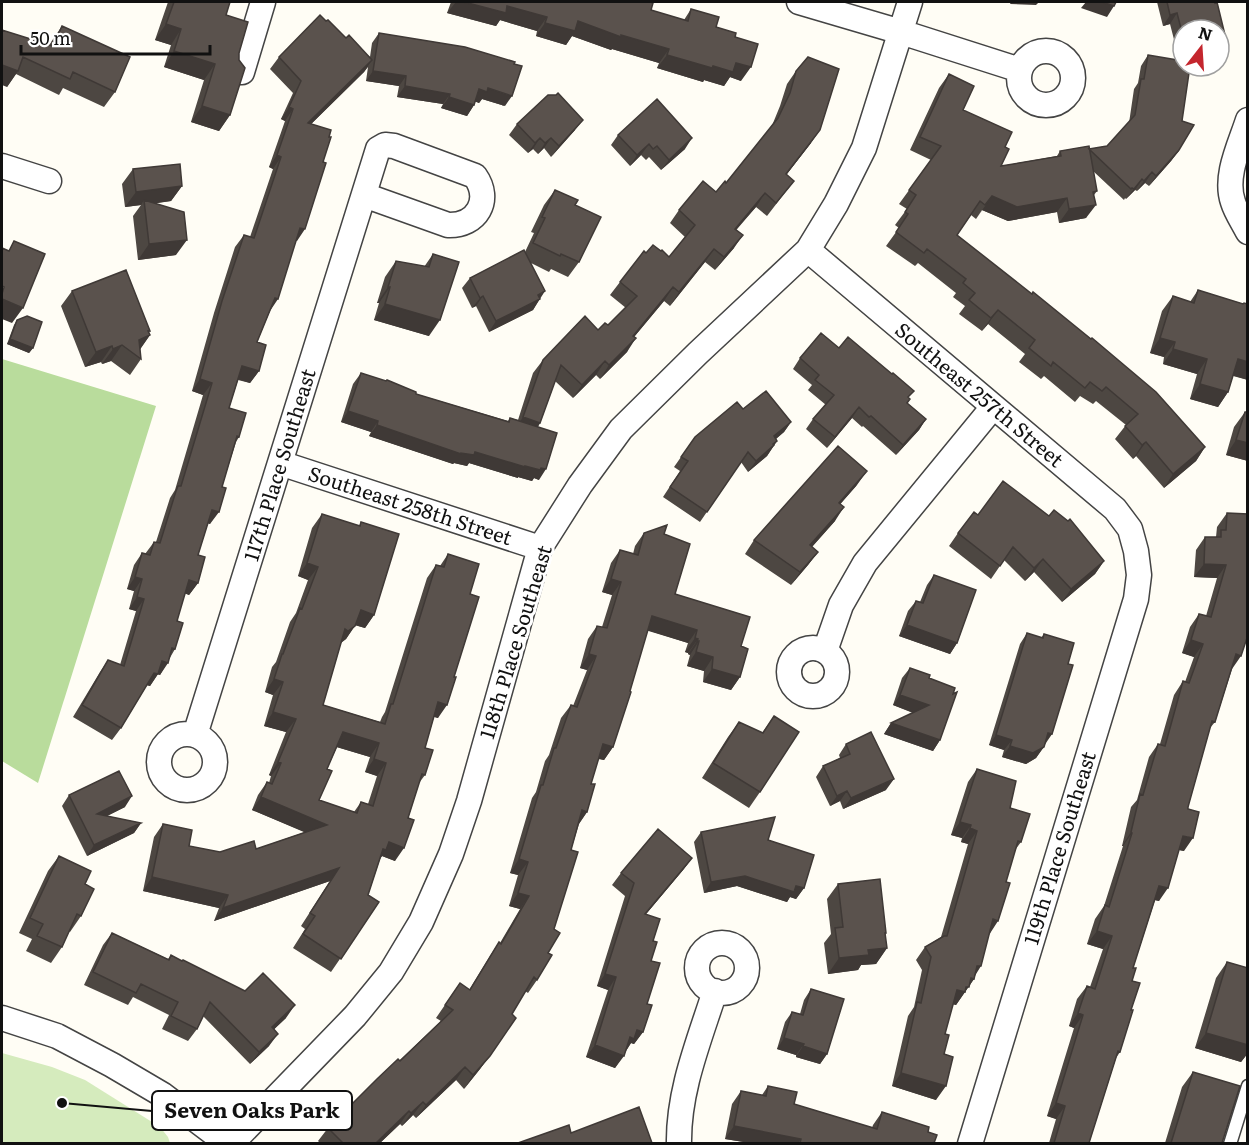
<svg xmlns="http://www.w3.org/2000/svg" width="1249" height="1145" viewBox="0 0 1249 1145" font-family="Literata,serif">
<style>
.green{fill:#d5ebbd}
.forest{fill:#b9dc9c}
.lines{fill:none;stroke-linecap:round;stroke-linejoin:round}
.service-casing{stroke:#444;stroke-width:15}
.minor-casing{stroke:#444;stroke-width:27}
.service{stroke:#fff;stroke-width:12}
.minor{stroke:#fff;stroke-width:24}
.wall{fill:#4d4742;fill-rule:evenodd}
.shaded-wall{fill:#3f3936}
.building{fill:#5a524d;stroke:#3f3936;stroke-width:1.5;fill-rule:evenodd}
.labels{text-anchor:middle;stroke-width:6;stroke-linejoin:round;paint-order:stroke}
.street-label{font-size:20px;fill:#111;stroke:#fff}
.leader{fill:none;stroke:#111;stroke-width:2}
.callout-dot{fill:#111;stroke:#fff;stroke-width:2}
.callout{fill:#fff;stroke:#111;stroke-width:2}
.callout-label{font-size:21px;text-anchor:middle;font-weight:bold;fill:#111}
</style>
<rect width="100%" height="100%" fill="#fffdf5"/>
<path class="green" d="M2 1053 52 1067 85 1080 160 1127 168 1137 170 1143H2Z"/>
<path class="forest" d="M2 359 156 406 38 783 2 761Z"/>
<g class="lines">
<defs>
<path id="service" d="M1230 1144 1248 1086"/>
<path id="minor" d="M799 2 901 32 1020 70
M1019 78a27 27 0 1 1 54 0a27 27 0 1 1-54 0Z
M242 72 263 2
M1248 120C1240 145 1224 176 1233 202 1236 212 1243 222 1248 232
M2 166 49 181
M808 250 1115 509 1130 529 1136 551 1139 575 1136 599 970 1144
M280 463 540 548
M789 672a24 24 0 1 1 48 0a24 24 0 1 1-48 0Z
M825 651 841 605 865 563 993 407
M159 762a28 28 0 1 1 56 0a28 28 0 1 1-56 0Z
M195 735 378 149 385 145 394 146 475 176C492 200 477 226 448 225L364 195
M697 968a25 25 0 1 1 50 0a25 25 0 1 1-50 0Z
M2 1018 57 1036 112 1065 163 1095 228 1144
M231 1144 355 1016 391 972 421 922 451 854 469 801 540 548 580 485 621 429 698 353 808 250 836 204 864 148 910 2
M679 1144C678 1091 699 1041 715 991"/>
</defs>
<use href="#service" class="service-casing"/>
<use href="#minor" class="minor-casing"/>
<use href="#service" class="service"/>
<use href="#minor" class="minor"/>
</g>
<path class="wall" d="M168 2H230L226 15 239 53 230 115 219 131 191 122 204 80 164 67 171 45 155 40Z
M451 2H650L651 10 684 20 691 9 716 27 735 37 741 81 730 77 724 86 704 80 703 82 657 68 659 63 612 49 611 50 572 36 566 45 536 36 537 31 500 20 496 26 447 13Z
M1157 2H1215L1225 35 1219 43V30H1183V54L1178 55 1170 24 1163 26Z
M326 21 370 57 372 43 379 33 505 106 482 99 479 103 475 101 474 105 467 116 441 108 443 104 397 97 399 86 366 81 368 67 364 72 311 124 297 241H296L270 311 257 342 259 371 250 383 238 380 229 408 239 437 236 442 210 524 208 523 198 555V583L189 595 185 593 177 621 175 649 160 675 158 674 150 686 147 685 121 728 112 740 73 717 100 672 108 660 120 665 136 611 129 609 134 591 127 589 134 565 142 553 145 554 154 542H156L170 498 175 490 203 395 192 391 214 313 235 247 244 235 250 237 273 169 269 167 285 121 281 119 293 93 270 69 279 57Z
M62 26 115 92 104 107 63 88 59 95 16 74 7 87 2 30 49 45Z
M1148 55 1182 121 1179 151 1171 161 1149 186 1145 183 1137 191 1135 190 1126 199 1125 198 1124 200 1093 171 1097 191 1094 195 1086 218 1059 223 1057 212 1008 221 982 210 976 219 971 215 957 235 1205 447 1196 461 1164 488 1136 456 1133 459 1115 439 1126 425 1096 401 1093 404 1080 396 1075 402 1044 376 1041 379 1019 362 1025 354 988 324 982 331 959 314 965 306 953 297 956 293 918 263 915 266 886 246 899 228 895 225 907 209 899 204 931 160 910 150 939 88 949 74 963 110 1005 147 1001 166 1057 156 1060 151 1089 149 1107 146 1129 123 1134 89 1138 83 1141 66Z
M796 71 811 143 786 175 794 181 767 216 756 207 736 229 734 248 715 270 705 262 670 306 664 301 634 337 627 352 600 379 596 375 573 398 555 381 540 423 538 427 539 480 534 478 532 481 518 477V478L469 463 467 466 454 463 453 464 369 436 371 432 341 422 353 384 361 373 416 394 508 421 510 418 518 420 533 373 543 360 598 330 608 325 626 308 610 295 620 282 646 253 669 257 685 237 670 223 679 210 716 192 726 183 771 128 780 106 787 84Z
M517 124 575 130 551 157 544 148 538 154 533 149 528 153 509 135Z
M618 135 685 149 661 170 649 157 646 160 641 155 630 166 611 145Z
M133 169 182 186 171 201 155 203 176 255 138 260 133 216 141 205 125 207 122 184Z
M555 190 575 205 579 262 568 277 551 269 549 272 531 263 540 298 533 310 489 332 476 306 472 308 462 288 470 278 525 252 534 233 531 232 544 205Z
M433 254 429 336 374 320 379 303H377L385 277 396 261 424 267Z
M1198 290 1243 304H1248V380L1233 376 1228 392 1218 407 1190 399 1197 374 1163 364 1164 357 1150 353 1162 311 1173 296 1190 302Z
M72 291 149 332 150 335 140 349 141 359 130 375 111 361 102 364 101 362 85 367 61 306Z
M17 320 33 348 29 353 7 344 14 325Z
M839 348 909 398 907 403 926 419 919 430 896 455 863 426 862 427 852 418 827 448 806 429 813 419 826 405 808 390 812 385 793 369 800 358Z
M743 409 791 422 784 432 776 439 777 441 767 456 748 472 741 462 700 522 663 497 680 471 674 467 695 437Z
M1245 412H1248V461L1226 455 1234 427Z
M857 485 840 504 835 521 812 547 818 552 808 565 791 585 745 554 754 540Z
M1227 513 1232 669 1215 722 1210 728 1188 807 1184 851 1179 850 1159 901 1155 900 1133 968 1132 981 1131 1010 1120 1052 1116 1058 1089 1143H1049L1056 1119 1047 1116 1074 1028 1069 1026 1077 999 1087 986 1090 987 1103 949 1087 944 1095 919 1104 906 1123 846H1122L1131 807 1137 800 1149 757 1158 744H1160L1174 695 1183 681 1185 682 1194 657 1182 653 1190 627 1199 614 1206 616 1217 578 1194 577 1196 550 1205 537H1216L1217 527Z
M322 514 359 526 361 522 374 615 365 628 355 625 346 639 341 643 323 705 380 722 382 717 385 712 427 578 436 565 440 566 448 554 470 594 438 718 434 717 425 748V775L419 783 395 861 382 856 380 859 368 895 379 902 331 972 293 948 305 929 301 926 330 881 214 921 219 908 143 891 154 837 163 824 189 846 220 852 256 849 305 832 252 810 258 795 267 782 269 783 271 776 269 775 286 732 264 726 273 695 265 692 272 667 276 662 290 622 296 613 308 580 298 576 312 528ZM337 747 370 757 365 772 377 776 368 804 361 802 354 812 319 800 327 769Z
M978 515 1104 561 1095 574 1062 602 1034 572 1025 581 1004 560 991 579 949 546 958 533Z
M644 533 664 534 675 594 741 646 740 677 731 690 703 682 704 671 687 666 690 655 688 654V653L685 652 688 643 647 630 613 747 604 760 598 759 591 784 587 812 579 824 571 850 548 953 537 980 528 993 525 991 512 1014 516 1018 480 1069 464 1089 456 1080 416 1118 413 1115 402 1126 400 1124 380 1143H320L318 1141 328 1128 441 1021 436 1018 460 983 469 990 490 956 499 942 500 943 520 909 509 906 518 875 510 873 532 798 536 792 545 761 549 755 561 718 571 705 573 706 587 670 580 668 588 639 597 626 602 627 612 595 602 592 611 563 620 550 633 554 635 546Z
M934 575 957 643 950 654 899 636 908 611 916 601 920 602 927 585Z
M1027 633 1041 638 1044 634 1068 664 1052 734 1036 758 1026 764 1002 757 1004 750 989 745 1020 644Z
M910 668 929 678 940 740 933 751 884 734 891 723 913 713 893 705 902 678Z
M774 716 760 792 749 808 702 778 728 737 739 722 762 733Z
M846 744 886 790 843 809 840 801 830 806 816 777 823 766 840 758 839 755Z
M977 769 1010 808 1021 842 1015 850 974 979 956 1005 953 1004 945 1034 944 1054 936 1100 892 1086 908 1016 914 1007 922 970 916 960 925 947 941 937 968 844 961 842 962 838 951 835 968 782Z
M69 795 125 807 107 816 141 823 134 833 87 856 62 806Z
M701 832 768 840 804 888 796 899 790 897 787 902 737 886 704 893 694 842Z
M59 856 85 884 81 916 70 932 69 931 62 947 51 963 26 951 32 939 19 933 48 871Z
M692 858 683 870 646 914 653 941 647 1004 643 1032 634 1044 631 1043 615 1068 586 1057 608 990 597 986 625 896 612 885 621 873Z
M838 884 885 934 887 948 876 964 861 965 858 970 828 974 824 943 831 934 827 899Z
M112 933 168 959 171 955 286 1018 274 1029 269 1046 250 1064 203 1016 197 1029 188 1041 162 1029 169 1015 133 997 128 1005 84 985 103 945Z
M1227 962 1248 968V1053L1241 1062 1195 1048 1216 978Z
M811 989 827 1054 820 1064 796 1057V1055L777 1049 785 1022 792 1012 800 1014 804 1000Z
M1193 1072 1222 1143H1165L1182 1087Z
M768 1086 794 1104 872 1128 873 1125 882 1112 928 1132 934 1143H750L725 1139 732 1104 741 1091 762 1095Z"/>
<path class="shaded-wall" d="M456 2H464L507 6 547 17 537 31 500 20 496 26 447 13Z
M1011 2H1039L1036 5 1010 4Z
M1086 2H1102L1114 6 1107 17 1081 8Z
M1177 13 1170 24 1163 26 1170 15Z
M578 21 621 35 669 49 659 63 612 49 611 50 572 36 566 45 536 36 545 23Z
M166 24 181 29 171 45 155 40Z
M1225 35 1219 43V36Z
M1183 47V54L1178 55Z
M174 51 215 64 204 80 164 67Z
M667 55 713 66 736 63 751 67 741 81 730 77 724 86 704 80 703 82 657 68Z
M372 60 364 72 300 135 308 123Z
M2 65 18 71 7 87 2 85Z
M373 71 406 76 399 86 366 81Z
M405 86 450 94 443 104 397 97Z
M488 88 512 96 505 106 482 99 479 103 471 100 479 89Z
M449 97 474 105 467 116 441 108Z
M202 106 230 115 219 131 191 122Z
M289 107 293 109 285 121 281 119Z
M583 120 575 130 551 157 559 146Z
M820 130 811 143 776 188 786 174Z
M540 138 533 149 528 153 535 143Z
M551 138 544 148 538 154 545 143Z
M692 138 685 149 661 170 669 160Z
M649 144 641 155 630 166 637 155Z
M1179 150 1171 161 1149 186 1156 176Z
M277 155 281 157 273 169 269 167Z
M1152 172 1145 183 1137 191 1144 181Z
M1142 179 1135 190 1126 199Z
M182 186 171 201 145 205 144 200 141 205 125 207 136 192Z
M765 193 756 207 726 242 735 229Z
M992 196 1067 198 1057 212 1008 221 982 210 976 219Z
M1096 205 1086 218 1059 223 1069 209Z
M300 228 305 229 297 241 292 240Z
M743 235 734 248 715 270 724 257Z
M187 240 176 255 138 260 149 244Z
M714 249 705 262 670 306 679 292Z
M388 287H390L379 303H377Z
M673 287 664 301 624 349 633 336Z
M545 291 533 310 489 332 496 321Z
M483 296 476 306 472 308 480 298Z
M275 298 278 299 270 311Z
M2 299 23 308 12 323 2 319Z
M385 304 440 320 429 336 374 320Z
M998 310 988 324 982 331 991 318Z
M148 331H150L145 337 150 335 139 351V340Z
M636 338 627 352 600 379 609 365Z
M1160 338 1175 342 1164 357 1150 353Z
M10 339 33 348 29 353 7 344Z
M122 345 111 361 102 364 113 349Z
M112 346 101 362 85 367 96 352Z
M1173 349 1207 359 1197 374 1163 364Z
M1238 359 1248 362V380L1228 374Z
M605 361 596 375 573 398 582 385Z
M242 366 259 371 250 383 234 378Z
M200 379 212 383 203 395 192 391Z
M1200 384 1228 392 1218 407 1190 399Z
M859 407 852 418 827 448 835 437Z
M348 411 378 421 371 432 341 422Z
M523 417 540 423 531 436 514 431Z
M926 419 919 430 896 455 903 445Z
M791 422 784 432 766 447 774 436Z
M377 425 461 453 475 452 525 466 541 468 546 469 539 480 534 478 532 481 518 477V478L469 463 467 466 454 463 453 464 369 436Z
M1236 440 1248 443V461L1226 455Z
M777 441 767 456 748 472 756 461Z
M1146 442 1136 456 1133 459 1142 445Z
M1205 447 1196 461 1164 488 1173 474Z
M867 471 857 485 830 516 839 503Z
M844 507 835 521 801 559 810 545Z
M212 510 219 512 210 524 204 522Z
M818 552 808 565 791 585 800 572Z
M1043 559 1034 572 1025 581 1034 568Z
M1104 561 1095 574 1062 602 1071 589Z
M307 563 318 567 308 580 298 576Z
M1204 564 1226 565 1217 578 1194 577Z
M135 577 142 579 134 591 127 589Z
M611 579 621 582 612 595 602 592Z
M189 580 198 583 189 595 181 592Z
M137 597 144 599 136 611 129 609Z
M361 610 374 615 365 628 351 624Z
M652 616 697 630 688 643 642 629Z
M907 625 957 643 950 654 899 636Z
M355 626 346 639 339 644 345 629Z
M695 638 698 639 688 653 685 652Z
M1191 640 1203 644 1194 657 1182 653Z
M697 641H699L690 655 688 654Z
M696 652 713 657 704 671 687 666Z
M589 654 596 656 587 670 580 668Z
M1236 654 1241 656 1232 669 1227 667Z
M162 661 168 663 160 675 158 674 150 686 146 685Z
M712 669 740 677 731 690 703 682Z
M274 679 283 682 273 695 265 692Z
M900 695 929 705 922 716 893 705Z
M438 702 447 705 438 718 429 715Z
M273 712 296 719 286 732 264 726Z
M891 723 940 740 933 751 884 734Z
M343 732 379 743 370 757 333 746Z
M1048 733 1052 734 1044 744Z
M996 735 1012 740 1004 750 989 745Z
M603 744 613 747 604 760 593 757Z
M1010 746 1044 747 1036 758 1026 764 1002 757Z
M374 759 386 763 377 776 365 772Z
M278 762 281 763 271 776 269 775Z
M894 779 886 790 843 809 851 798Z
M847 791 840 801 830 806 837 796Z
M132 796 125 807 89 825 97 814Z
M261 797 327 825 318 838 252 810Z
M582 810 587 812 578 825Z
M960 822 971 825 962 838 951 835Z
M141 823 134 833 87 856 94 845Z
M970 828 977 831 968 844 961 842Z
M1131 832 1132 833 1123 846H1122Z
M1183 836 1193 838 1184 851 1174 849Z
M389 842 404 848 395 861 382 856 377 863 374 862Z
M692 858 683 870 636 926 645 914Z
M519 859 528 862 518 875 510 873Z
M339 868 330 881 214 921 223 908Z
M745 876 796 886 804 888 796 899 790 897 787 902 737 886 704 893 711 882Z
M152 877 228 895 219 908 143 891Z
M1159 886 1168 888 1159 901 1150 899Z
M518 893 529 896 520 909 509 906Z
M993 919 998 921 989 935Z
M1097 931 1112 936 1103 949 1087 944Z
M887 948 876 964 861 965 858 970 828 974 839 958 868 950Z
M977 966H981L973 979H974L956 1005 948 1003 957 990Z
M605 974 616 977 608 990 597 986Z
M295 1005 286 1018 263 1040 272 1027Z
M1078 1013 1083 1015 1074 1028 1069 1026Z
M637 1030 643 1032 634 1044 631 1043 626 1051 630 1037Z
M1206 1033 1248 1045V1053L1241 1062 1195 1048Z
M278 1034 269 1046 250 1064 259 1052Z
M784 1038 804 1044 796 1055 777 1049Z
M595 1045 624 1056 615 1068 586 1057Z
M803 1046 827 1054 820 1064 796 1057Z
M490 1056 480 1069 464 1089 473 1075Z
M465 1067 456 1080 416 1118 426 1105Z
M901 1073 946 1086 936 1100 892 1086Z
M423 1102 413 1115 402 1126 411 1113Z
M1056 1103 1065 1106 1056 1119 1047 1116Z
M409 1111 400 1124 380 1143H376Z
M734 1126 801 1139 798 1143H750L725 1139Z"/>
<path class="building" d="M174 2H230L226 15 248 22 239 53V60L245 68 230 115 202 106 215 64 174 51 181 29 166 24Z
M464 2H650L653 3 651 10 688 21 691 9 719 17 716 27 736 33 735 37 758 44 751 67 736 63 733 72 713 66 712 68 667 55 669 49 621 35V37L578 21 575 31 545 23 547 17 507 6 506 13Z
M1102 2H1116L1114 6Z
M1167 2H1215V3L1217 2 1225 35 1219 36V30H1183V36L1177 13 1170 15Z
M320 15 326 21 328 20 346 38 349 35 372 60 308 123 331 130 329 137H331L323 162 326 163 305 229 300 228 278 299 275 298 257 342 266 345 259 371 242 366 229 408 246 413 239 437 237 436 222 487 226 488 219 512 212 510 198 555 205 557 198 583 189 580 177 621 183 623 175 649 172 648 168 663 162 661 158 674 154 673 121 728 82 705 108 660 124 666 144 599 137 597 142 579 135 577 142 553 150 555 154 542 160 543 176 491 178 486H181L212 383 200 379 222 301 244 235 254 238 281 157 277 155 293 109 289 107 301 81 279 57Z
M62 26 130 57 115 92 73 72 70 79 23 57 18 71 2 65V30L53 46Z
M379 33 465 47 515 62 514 64 522 66 512 96 488 88 487 92 479 89 474 105 449 97 450 94 405 86 406 76 373 71Z
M1148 55 1183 61V66H1190L1182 121 1194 125 1179 150 1156 176 1152 172 1144 181 1142 179 1134 189 1132 188 1131 189 1089 149 1107 146 1135 115 1141 79H1144Z
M808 57 839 69 820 130 786 174 794 181 776 203 765 193 735 229 743 235 724 257 714 249 679 292 673 287 633 336 636 338 609 365 605 361 582 385 561 365 540 423 523 417 543 360 585 316 598 330 605 323 608 325 637 296 620 282 644 251 646 253 653 245 661 251 662 250 669 257 695 225 679 210 703 181 716 192 725 181 726 183 778 118 790 93 796 71Z
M949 74 974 86 963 110 1012 132 1005 147 1009 149 1001 166 1061 156 1060 151 1089 146 1097 191 1093 192 1096 205 1069 209 1067 198 1017 207 992 196 985 205 980 201 957 235 1032 294 1033 292 1091 339 1092 338 1156 392 1205 447 1173 474 1146 442 1142 445 1125 426 1138 414 1106 387 1102 391 1090 382 1085 388 1053 362 1051 366 1029 348 1035 340 998 310 991 318 969 300 975 293 963 283 966 279 927 249 924 253 896 232 908 214 905 212 916 195 909 190 941 146 920 137Z
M558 93 583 120 559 146 551 138 545 143 540 138 535 143 517 124 548 95H556Z
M657 99 692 138 669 160 657 146 653 149 649 144 637 155 618 135Z
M180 164 182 186 136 192 133 169Z
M555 190 578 200 575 205 601 217 579 262 561 254 560 256 533 243 545 218 542 217Z
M144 200 184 212 187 240 149 244Z
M14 241 45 254 23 308 2 299V294L4 287 2 286V248L9 251Z
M524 250 545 291 538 295 540 299 496 321 483 296 480 298 470 278Z
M433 254 459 262 440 320 385 304 390 287H388L396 261 429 267Z
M126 270 150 331H148L150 335 139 340 141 359 122 345 113 349 112 346 96 352 72 291Z
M1198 290 1243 304 1244 303 1248 304V362L1238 359 1228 392 1200 384 1207 359 1173 349 1175 342 1160 338 1173 296 1194 303Z
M27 316 42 322 33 348 10 339 17 320Z
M821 333 839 348 848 337 892 374 893 373 914 391 908 397 910 399 907 403 926 419 903 445 871 416 869 417 859 407 835 437 813 419 834 395 815 380 819 375 800 358Z
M361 373 386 381 387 380 416 392V394L509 422 510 418 557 433 546 469 541 468 540 470 525 466V467L475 452 474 455 461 453V454L377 425 378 421 348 411Z
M766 391 791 422 774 436 777 441 773 444 774 445 756 461 748 452 707 512 670 487 688 461 681 457 695 437 737 402 743 409Z
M1245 412H1248V443L1236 440Z
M838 446 867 471 839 503 844 507 810 545 818 552 800 572 754 540Z
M1003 481 1049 516 1054 510 1068 521 1070 519 1104 561 1071 589 1043 559 1034 568 1013 547 1000 566 958 533 974 512 978 515Z
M1227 513 1248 514V635L1241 656 1236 654 1215 722 1212 721 1188 807V809L1199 812 1193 838 1183 836 1168 888 1159 886 1133 968H1136L1132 981 1140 983 1131 1010H1133L1120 1052 1118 1051 1089 1143H1054L1065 1106 1056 1103 1083 1015 1078 1013 1087 986 1095 989 1112 936 1097 931 1105 905 1109 907 1132 833 1131 832 1140 794 1143 795 1158 744 1165 746 1183 681 1189 683 1203 644 1191 640 1199 614 1211 617 1226 565 1204 564 1205 537H1221V530H1226Z
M322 514 360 526 361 522 399 534 374 615 361 610 355 626 348 631 345 629 323 705 385 724 391 704H393L436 565 444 567 448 554 479 564 470 594 479 597 454 677H456L447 705 438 702 425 748 433 750 425 775 422 774 408 818 414 820 404 848 389 842 386 850 383 849 368 895 379 902 341 959 303 934 315 916 310 913 339 868 223 908 228 895 152 877 163 824 192 830 189 846 220 852 254 841 256 849 327 825 261 797 267 782 272 784 281 763 278 762 296 719 273 712 283 682 274 679 282 654H283L300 608 302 609 318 567 307 563ZM343 732 379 743 374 759 386 763 373 806 361 802 357 813 319 800 332 771 327 769Z
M667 525 664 534 690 544 675 594 750 617 741 646 748 649 740 677 712 669 713 657 696 652 699 641H697L698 639 695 638 697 630 652 616 630 691 631 692 613 747 603 744 591 784H595L587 812 582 810 571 850 578 852 554 929 560 933 548 953 552 955 537 980 534 977 512 1014 516 1018 490 1056 473 1075 465 1067 426 1105 423 1102 411 1113 409 1111 376 1143H343L328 1128 377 1079 398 1059 400 1061 453 1010 445 1005 460 983 470 990 499 942 501 944 529 896 518 893 528 862 519 859 541 785H543L554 748H556L571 705 577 707 596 656 589 654 597 626 607 628 621 582 611 579 620 550 638 555 644 533Z
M934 575 976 590 957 643 907 625 916 601 923 603Z
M1027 633 1043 638 1044 634 1074 643 1068 664 1073 665 1052 734 1048 733 1044 747 1033 753 1010 746 1012 740 996 735Z
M910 668 930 675 929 678 955 688 953 694 957 692 940 740 891 723 929 705 900 695Z
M774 716 799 732 760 792 713 763 739 722 763 733Z
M871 732 894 779 851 798 847 791 837 796 823 766 850 754 846 744Z
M977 769 1016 781 1010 808 1030 814 1021 842 1018 841 1006 882 1010 883 998 921 993 919 981 966H977L974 979 971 978 969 987H966L965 992 957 990 945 1034 949 1035 944 1054 953 1057 946 1086 901 1073 917 1002 921 1003 931 957 925 947 944 936H947L977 831 970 828 971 825 960 822Z
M119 771 132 796 97 814 141 823 94 845 69 795Z
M775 817 768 840 814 855 804 888 796 886 794 892 745 876 711 882 701 832Z
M658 829 692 858 645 914 660 919 653 941 657 942 651 961 660 963 647 1004 652 1005 643 1032 637 1030 634 1039 630 1037 624 1056 595 1045 616 977 605 974 634 883 621 873Z
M59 856 91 871 85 884 94 889 81 916 77 914 62 947 37 936 43 924 30 918Z
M880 879 886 933H885L887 948 868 950 869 955 839 958 835 928 843 927 838 884Z
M112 933 169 960 171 955 182 961 183 960 245 991 263 973 295 1005 272 1027 278 1034 259 1052 210 1002 197 1029 171 1016 178 1002 141 984 136 993 93 972Z
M1227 962 1248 968V1045L1206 1033Z
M811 989 844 999 827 1054 803 1046 804 1044 784 1038 792 1012 803 1015Z
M1193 1072 1240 1086 1222 1143H1171Z
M768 1086 797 1092 794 1104 877 1129 882 1112 929 1127 928 1132 937 1135 934 1143H800L801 1139 734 1126 741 1091 766 1096Z
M639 1107 652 1143H518L569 1125 571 1133Z"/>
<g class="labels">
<g class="street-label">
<text transform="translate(979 395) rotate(40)" y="7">Southeast 257th Street</text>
<text transform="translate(280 465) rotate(-73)" y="7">117th Place Southeast</text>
<text transform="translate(410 506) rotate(18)" y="7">Southeast 258th Street</text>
<text transform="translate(516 642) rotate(-73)" y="7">118th Place Southeast</text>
<text transform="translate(1060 848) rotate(-73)" y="7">119th Place Southeast</text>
</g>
</g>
<path class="leader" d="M62 1103L152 1111"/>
<circle class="callout-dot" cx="62" cy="1103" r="6"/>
<rect class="callout" x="152" y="1091" width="200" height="39" rx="6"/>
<g class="callout-label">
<text x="252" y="1118">Seven Oaks Park</text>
</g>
<rect width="1249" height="1145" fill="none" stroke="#111111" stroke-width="6"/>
<g transform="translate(1201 48) rotate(17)"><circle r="28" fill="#ffffff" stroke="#a0a0a0" stroke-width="1.5"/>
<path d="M0-4.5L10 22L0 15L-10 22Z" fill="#c4262e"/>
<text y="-9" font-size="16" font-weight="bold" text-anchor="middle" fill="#111111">N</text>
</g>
<path d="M21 45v9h189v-9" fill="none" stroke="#111111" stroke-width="3"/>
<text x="30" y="45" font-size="18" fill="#111111" stroke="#ffffff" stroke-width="4.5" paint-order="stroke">50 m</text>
</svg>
